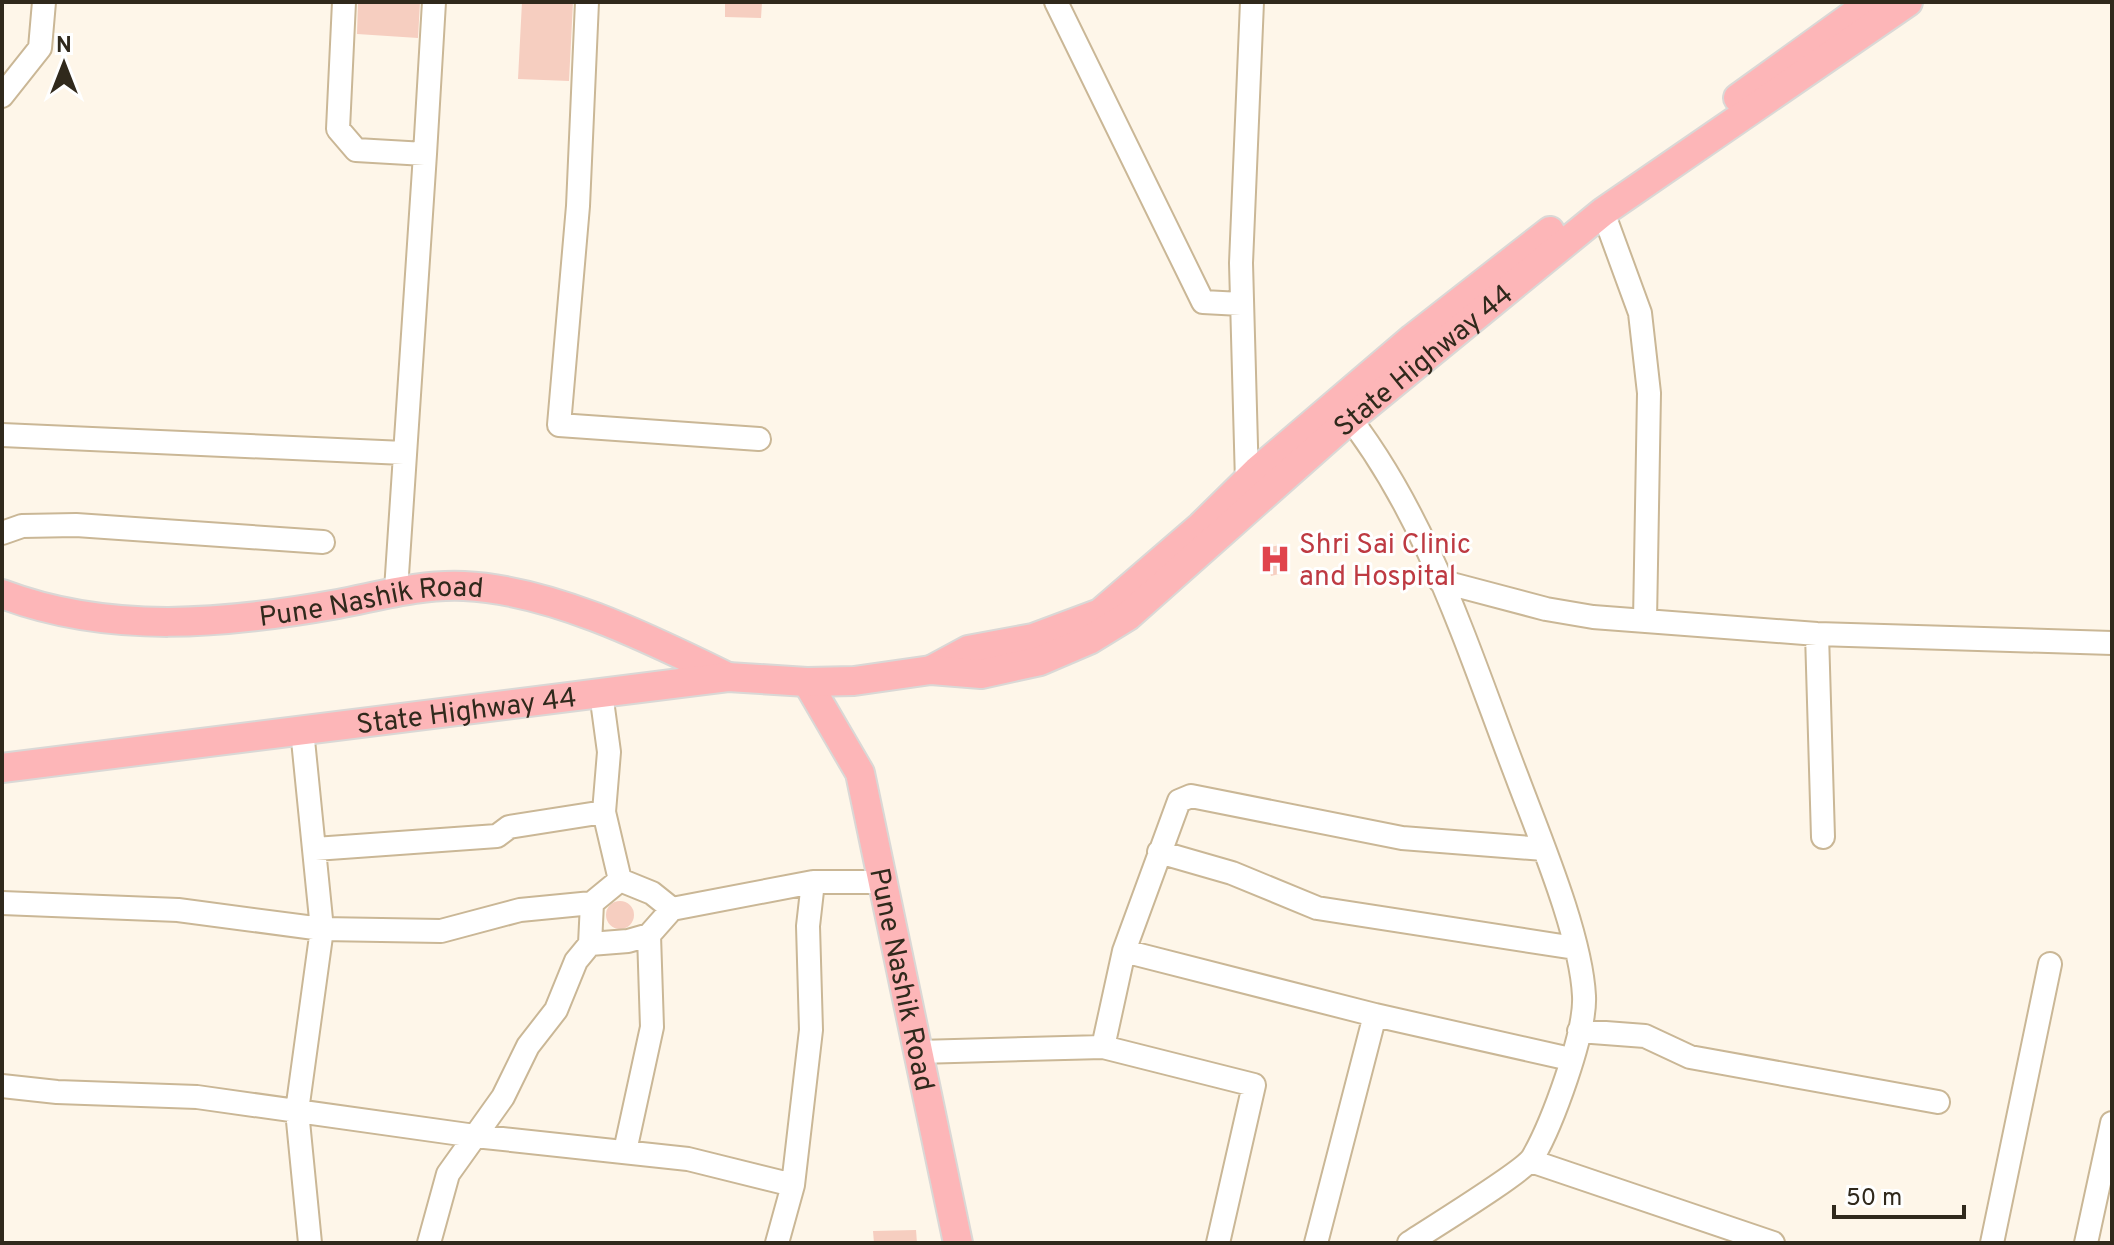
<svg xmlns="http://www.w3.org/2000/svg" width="2114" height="1245" viewBox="0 0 2114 1245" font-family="Overpass,sans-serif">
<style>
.building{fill:#f6cec0}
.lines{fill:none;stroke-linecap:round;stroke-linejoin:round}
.minor-casing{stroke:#cab796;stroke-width:26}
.major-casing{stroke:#dad8d6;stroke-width:32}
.minor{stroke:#fff;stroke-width:22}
.major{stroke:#fdb6b8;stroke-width:28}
.labels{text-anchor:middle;stroke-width:6;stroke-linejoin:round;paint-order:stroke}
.street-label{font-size:28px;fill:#30291c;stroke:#fff}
.health-label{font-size:28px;fill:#be3a42;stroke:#fff;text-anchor:start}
</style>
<rect width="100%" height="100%" fill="#fef6e9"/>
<path class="building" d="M358 2H420L418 38 357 34Z
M522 2H573L569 81 518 79Z
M725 2H762L761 18 725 17Z
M1280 545 1287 572 1271 576 1264 548Z
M606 915a14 14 0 1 1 28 0a14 14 0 1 1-28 0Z
M916 1230 917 1243H874L873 1231Z"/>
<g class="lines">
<defs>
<path id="minor" d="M344 2 338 129 356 150 425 154 434 2
M587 2 578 206 559 425 759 439
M1056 2 1203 302 1241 304
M1252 2 1241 263 1247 482 1253 490
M2 96 40 48 44 2
M1603 212 1640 313 1649 393 1645 621
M1341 407C1427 513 1468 650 1517 777 1539 836 1581 934 1584 996 1586 1033 1552 1124 1533 1157 1525 1171 1430 1229 1409 1243
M2 435 404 453
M2 533 22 526 76 525 323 542
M1440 581 1546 609 1593 617 1817 634 2112 643
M396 590 425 154
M1817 634 1823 837
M601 693 609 752 604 812 620 880 652 893 672 909
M302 730 322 929 297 1111 310 1243
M315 849 497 836 509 827 604 812
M1159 852 1232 873 1317 908 1575 948
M2 903 178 910 322 929 441 931 520 910 592 903
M590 944 592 903 620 880
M1124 951 1375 1015 1570 1059
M1579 1031 1645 1036 1690 1057 1938 1102
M1103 1047 1124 951 1179 801 1191 796 1402 838 1544 849
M918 1052 1103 1047 1254 1085 1218 1243
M2 1086 57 1092 197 1097 475 1136 688 1159 793 1185 811 1030 808 926 813 882H883
M625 1151 652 1027 649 935
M1531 1161 1773 1243
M429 1243 448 1174 503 1097 528 1046 556 1010 576 961 590 944 628 941 649 935 672 909 813 882
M777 1243 793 1185
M1316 1243 1375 1015
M1992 1243 2050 964
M2086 1243 2112 1123"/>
<g id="major">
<path d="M1738 98 1871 2"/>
<path id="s1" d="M2 594C110 635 226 624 338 604 380 596 421 584 464 586 552 590 650 639 728 677"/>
<path d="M931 670 968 650 1033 638 1100 613 1201 526 1257 471 1413 338 1550 231"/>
<path id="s2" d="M807 682 860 773 958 1243"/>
<path id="s3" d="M2 768 728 677 807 682 854 681 931 670 981 674 1040 661 1089 640 1128 616 1350 419 1603 212 1908 2"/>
</g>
</defs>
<use href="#minor" class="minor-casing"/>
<use href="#major" class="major-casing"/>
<use href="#minor" class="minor"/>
<use href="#major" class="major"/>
</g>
<defs>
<symbol id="hospital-bare" viewBox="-9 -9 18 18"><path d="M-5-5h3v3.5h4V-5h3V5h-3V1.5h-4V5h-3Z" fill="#e0444e" stroke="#fff" stroke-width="2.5" paint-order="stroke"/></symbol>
</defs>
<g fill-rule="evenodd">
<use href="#hospital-bare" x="1253" y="537" width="44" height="44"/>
</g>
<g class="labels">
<g class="street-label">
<text dy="10" stroke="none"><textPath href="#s3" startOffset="1536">State Highway 44</textPath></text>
<text dy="10" stroke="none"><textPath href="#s1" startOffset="374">Pune Nashik Road</textPath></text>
<text dy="10" stroke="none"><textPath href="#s3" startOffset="468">State Highway 44</textPath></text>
<text dy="10" stroke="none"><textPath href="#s2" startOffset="316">Pune Nashik Road</textPath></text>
</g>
<g class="health-label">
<text x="1299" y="553">Shri Sai Clinic<tspan x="1299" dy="32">and Hospital</tspan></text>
</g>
</g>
<rect width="2114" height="1245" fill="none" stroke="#30291c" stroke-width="8"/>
<g transform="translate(64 64)" stroke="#ffffff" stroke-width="6" paint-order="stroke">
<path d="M0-6L14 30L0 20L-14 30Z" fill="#30291c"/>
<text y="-12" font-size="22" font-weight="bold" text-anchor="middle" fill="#30291c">N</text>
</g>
<path d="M1834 1205v12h130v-12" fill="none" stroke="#30291c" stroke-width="4"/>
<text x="1846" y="1205" font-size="24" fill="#30291c" stroke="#ffffff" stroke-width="6" paint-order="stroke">50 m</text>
</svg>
